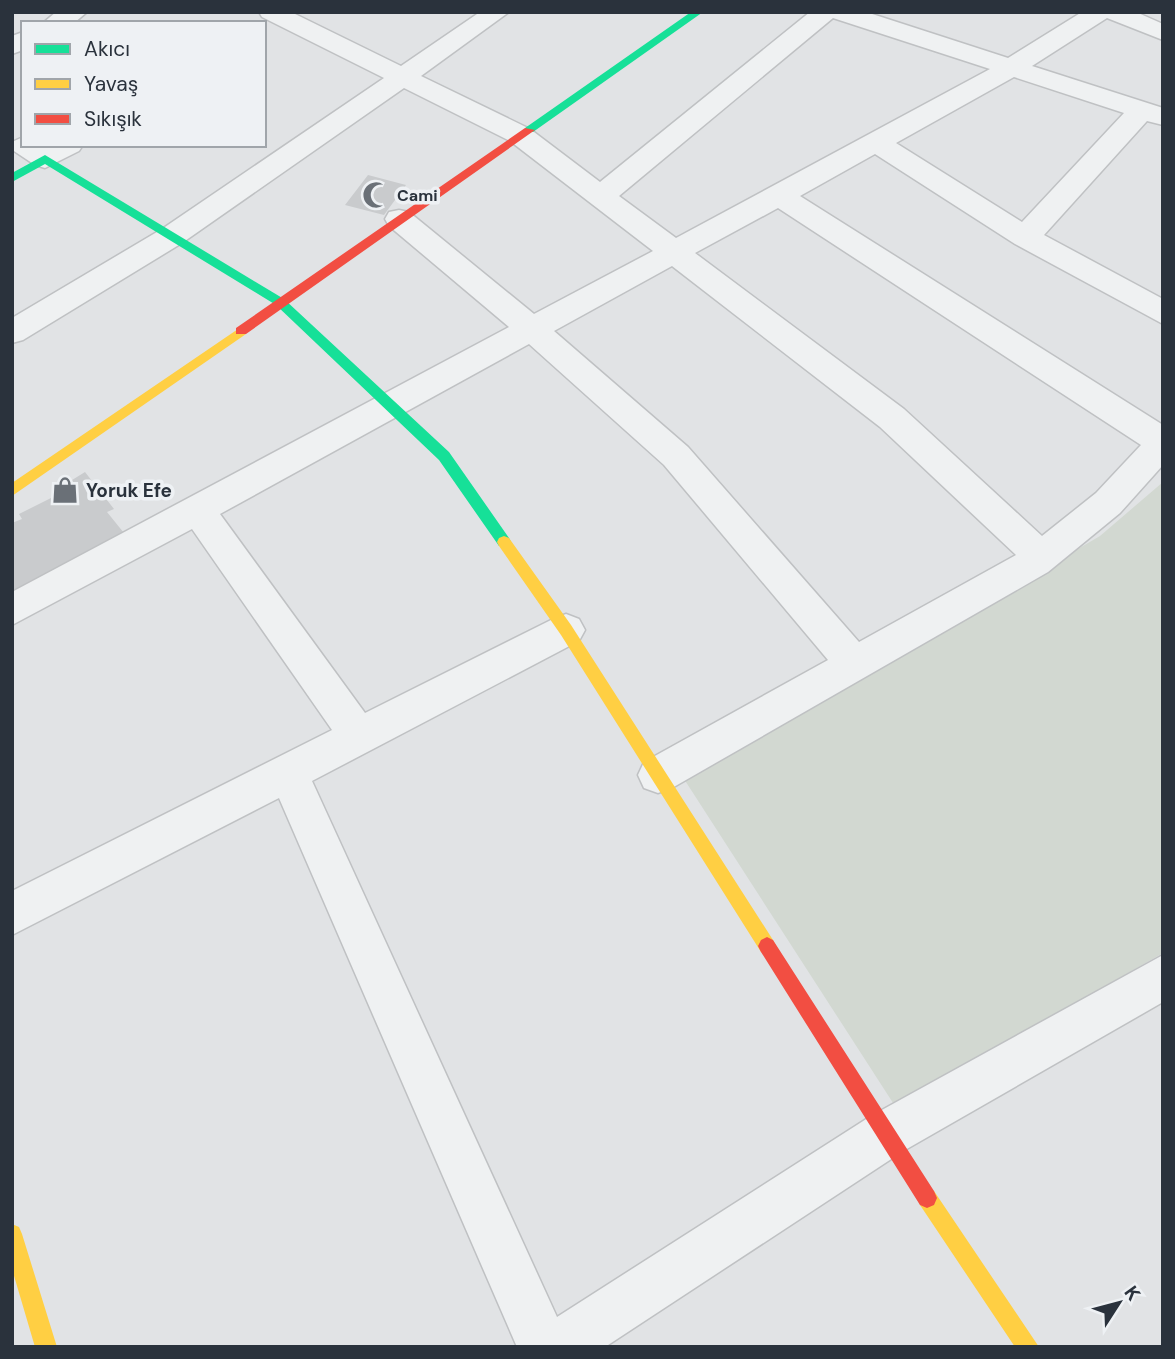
<svg xmlns="http://www.w3.org/2000/svg" width="1175" height="1359" viewBox="0 0 1175 1359" font-family="'DM Sans',sans-serif">
<style>
.green{fill:#d2d8d1}
.building{fill:#c9cbcd}
.lines{fill:none;stroke-linecap:round;stroke-linejoin:round}
.street-casing{stroke:#bfc1c3;stroke-width:3}
.street{fill:#eff1f2;fill-rule:evenodd}
.fast{fill:#16e098;fill-rule:evenodd}
.slow{fill:#ffcf43;fill-rule:evenodd}
.jam{fill:#f24e42;fill-rule:evenodd}
.labels{text-anchor:middle;stroke-width:7;stroke-linejoin:round;paint-order:stroke}
.far-poi-label{font-size:16px;font-weight:bold;fill:#2a323c;stroke:#eef1f4;text-anchor:start}
.poi-label{font-size:19px;font-weight:bold;fill:#2a323c;stroke:#eef1f4;text-anchor:start}
</style>
<rect width="100%" height="100%" fill="#e1e3e5"/>
<path class="green" d="M1163 482V953L895 1106 684 779 1100 536Z"/>
<path class="building" d="M368 175 406 185 384 215 345 205Z
M85 472 114 509 107 512 128 538 12 597V523L22 519 19 514 57 495 56 490Z"/>
<g class="lines">
<defs>
<path id="street" d="M56 12H87L74 23H43Z
M259 12H291L401 66 480 12H509L421 76 530 129 600 182 810 12H866L1008 58 1082 12H1136L1163 24V40L1107 18 1032 66 1163 108V125L1147 121 1044 235 1163 299V324L1015 244 875 154 800 196 1163 425V465L1120 513 1048 572 672 788 658 793 644 788 638 775 644 762 828 660 664 465 529 344 220 514 365 713 553 619 566 614 579 619 585 630 579 641 312 781 557 1317 871 1116 1163 955V1002L905 1150 605 1347H517L279 798 12 935V891L332 730 192 529 12 625V592L509 327 389 226 385 219 389 212 399 210 409 212 534 314 653 251 510 141 404 88 182 243 23 340 12 343V318L162 229 384 78 262 17ZM833 18 990 69 676 238 619 196ZM1014 77 1124 113 1022 222 896 143ZM778 208 1141 445 1096 493 1042 536 904 409 695 253ZM672 266 880 427 1016 555 859 642 688 447 554 331Z
M23 32V50L12 54V36Z
M23 137V145H83L79 151 45 168 35 165 14 151 12 142Z"/>
</defs>
<use href="#street" class="street-casing"/>
<use href="#street" class="street"/>
<path class="fast" d="M691 12H703L533 132H525V128Z
M45 155 284 299 449 452 509 538 511 542 509 546H499L439 460 276 305 45 164 12 182V173Z"/>
<path class="slow" d="M241 327 246 328V334L12 496V483Z
M504 536 509 538 571 625 773 940 776 946 773 952 767 955 761 952 561 635 499 546 497 542 499 538Z
M927 1188 934 1191 1039 1347H1015L920 1205 917 1198 920 1191Z
M12 1224 19 1227 22 1234 57 1347H35L12 1269Z"/>
<path class="jam" d="M525 128 535 130 246 334H236V328Z
M767 937 773 940 934 1191 937 1198 934 1205 927 1208 920 1205 761 952 758 946 761 940Z"/>
</g>
<defs>
<symbol id="mosque-bare" viewBox="-9 -9 18 18"><path d="M3.5-4.9A6 6 0 1 0 3.5 4.9A5 5 0 1 1 3.5-4.9Z" fill="#6a7077" stroke="#eef1f4" stroke-width="2.5" paint-order="stroke"/></symbol>
<symbol id="shop-bare" viewBox="-9 -9 18 18"><path d="M-5-2.5h2.3a2.7 3.5 0 0 1 5.4 0H5L5.5 6h-11ZM-1.5-2.5h3a1.5 2.3 0 0 0-3 0Z" fill="#6a7077" stroke="#eef1f4" stroke-width="2.5" paint-order="stroke"/></symbol>
</defs>
<g fill-rule="evenodd">
<use href="#mosque-bare" x="357" y="176" width="38" height="38"/>
<use href="#shop-bare" x="46" y="471" width="38" height="38"/>
</g>
<g class="labels">
<g class="far-poi-label">
<text x="397" y="201">Cami</text>
</g>
<g class="poi-label">
<text x="86" y="497">Yoruk Efe</text>
</g>
</g>
<rect width="1175" height="1359" fill="none" stroke="#2a323c" stroke-width="28"/>
<rect x="21" y="21" width="245" height="126" fill="#eef1f4" stroke="#a0a5aa" stroke-width="2"/>
<rect x="35" y="44" width="35" height="10" fill="#16e098" stroke="#a0a5aa" stroke-width="2"/>
<text x="84" y="56" font-size="21" fill="#2a323c">Akıcı</text>
<rect x="35" y="79" width="35" height="10" fill="#ffcf43" stroke="#a0a5aa" stroke-width="2"/>
<text x="84" y="91" font-size="21" fill="#2a323c">Yavaş</text>
<rect x="35" y="114" width="35" height="10" fill="#f24e42" stroke="#a0a5aa" stroke-width="2"/>
<text x="84" y="126" font-size="21" fill="#2a323c">Sıkışık</text>
<g transform="translate(1119 1303) rotate(54)" stroke="#eef1f4" stroke-width="5" paint-order="stroke">
<path d="M0-5L12 26L0 18L-12 26Z" fill="#2a323c"/>
<text y="-10" font-size="19" font-weight="bold" text-anchor="middle" fill="#2a323c">K</text>
</g>
</svg>
